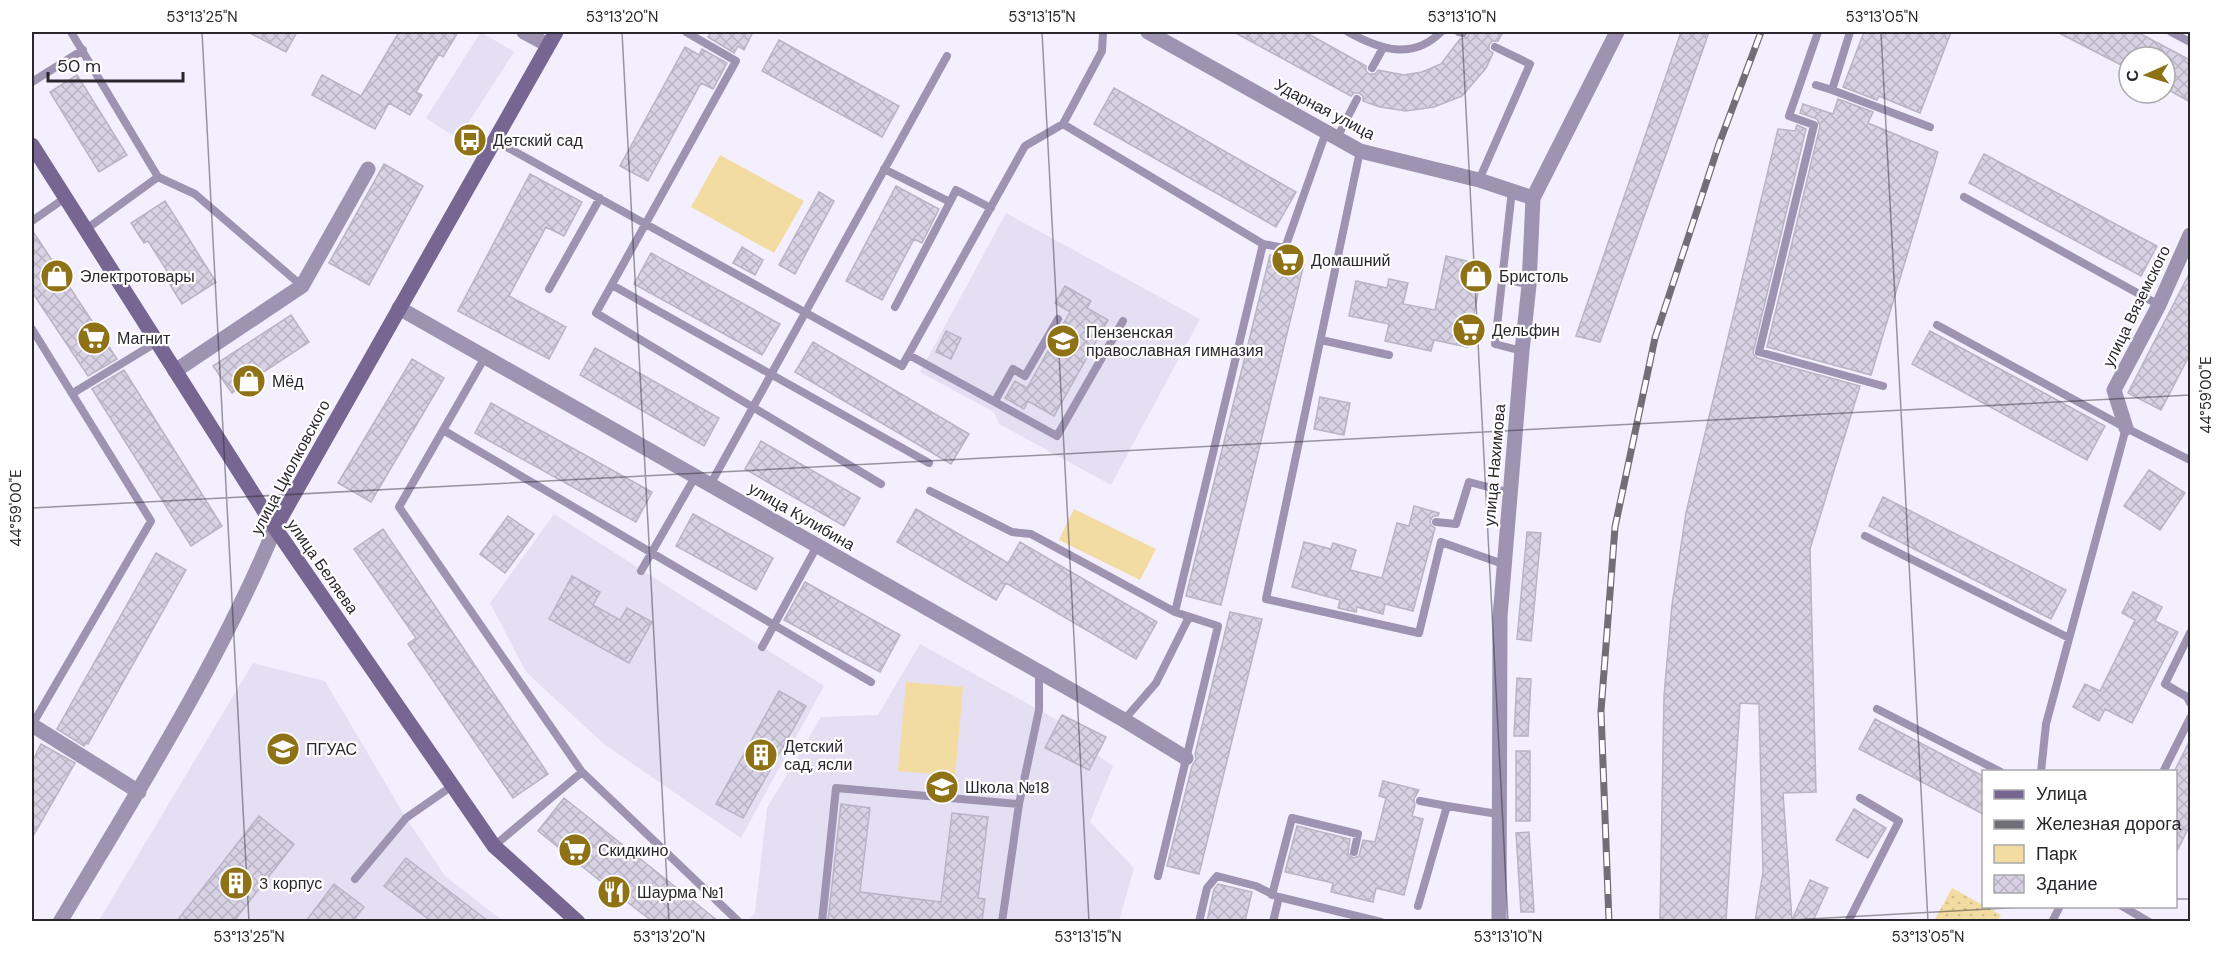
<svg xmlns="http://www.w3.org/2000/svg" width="2222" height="953" viewBox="0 0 2222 953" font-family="'DM Sans',sans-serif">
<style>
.built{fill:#e5dff3}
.green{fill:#f3dca1}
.park{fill:url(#park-dots)}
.building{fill:url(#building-cross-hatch);stroke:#b9b3c5;stroke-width:1.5}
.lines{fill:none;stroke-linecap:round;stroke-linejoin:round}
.lane{stroke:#9e93b1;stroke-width:8}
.street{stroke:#9e93b1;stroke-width:15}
.secondary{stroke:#766691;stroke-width:15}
.rail-casing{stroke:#726e78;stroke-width:7}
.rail{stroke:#fff;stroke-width:4.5;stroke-dasharray:14;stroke-linecap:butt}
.ticks{fill:none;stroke:#29262d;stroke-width:1.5;stroke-opacity:0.45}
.labels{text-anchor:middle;stroke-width:4.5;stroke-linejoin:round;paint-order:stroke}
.street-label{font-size:16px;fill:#29262d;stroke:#fff}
.poi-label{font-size:16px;fill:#29262d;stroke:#fff;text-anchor:start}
.neatline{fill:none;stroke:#29262d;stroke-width:2}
.ticks-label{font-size:15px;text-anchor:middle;fill:#29262d}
</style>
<defs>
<pattern id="park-dots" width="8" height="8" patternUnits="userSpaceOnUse" patternTransform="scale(1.5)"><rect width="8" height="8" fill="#f3dca1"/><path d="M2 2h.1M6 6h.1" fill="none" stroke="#d0bd8b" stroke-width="1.8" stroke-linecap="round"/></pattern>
<pattern id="building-cross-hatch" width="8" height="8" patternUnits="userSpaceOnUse" patternTransform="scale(1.5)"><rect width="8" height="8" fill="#d8d2e4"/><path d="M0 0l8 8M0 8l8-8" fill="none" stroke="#b9b4c4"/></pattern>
</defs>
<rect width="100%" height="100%" fill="#f4effe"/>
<path class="built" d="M481 32 514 52 458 139 426 118Z
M1006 213 1200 319 1111 485 999 424 994 412 920 372Z
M554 514 824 686 741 838 605 745 526 672 490 603Z
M920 644 1059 721 1062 715 1106 737 1097 755 1113 766 1090 822 1134 868 1119 921 748 922 755 912 767 808 821 717 878 715Z
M253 663 325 681 406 818 445 876 503 921 98 922Z"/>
<path class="green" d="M720 155 804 201 774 253 691 207Z
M1074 509 1156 549 1140 580 1059 540Z
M906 682 963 687 955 776 898 771Z"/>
<path class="park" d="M1952 888 2001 915 1997 921H1934Z"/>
<path class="building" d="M248 32H297L286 52Z
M399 32H458L443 57 439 54 416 92 422 95 410 115 389 103 375 129 312 95 322 75 361 96Z
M709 32H753L744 50 738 46 734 53 708 37 711 32Z
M1234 32H1305L1366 66V71L1369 74H1375L1378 70 1404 75 1422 72 1441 64 1460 39 1468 37 1469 32H1503L1498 41H1492L1489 45V50L1493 53 1486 68 1462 96 1434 107 1406 111 1380 107 1363 101V96L1359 93H1354L1351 96Z
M1681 32H1709L1600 342 1576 336Z
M1864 32H1951L1920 113 1879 96 1877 100 1843 87Z
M2057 32H2137L2190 60V102L2165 88V57H2129V69Z
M779 40 899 106 882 137 762 71Z
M685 47 699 55 702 49 727 63 713 89 701 83 648 181 620 166Z
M77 75 127 155 99 172 50 92Z
M1114 88 1296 192 1276 227 1094 124Z
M1838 99 1873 112 1868 123 1938 152 1871 375 1767 347 1820 126 1817 119 1800 113 1803 104 1833 114Z
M1797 125 1806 129 1753 353 1757 358 1860 386 1810 549 1816 792 1783 793 1792 920 1810 880 1828 888 1813 921H1755L1763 872 1759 704 1740 703 1726 921H1660L1664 696 1672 605 1686 513 1778 129 1795 131Z
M1984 154 2157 246 2141 276 1969 183Z
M384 164 423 186 369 285 329 263Z
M530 174 582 202 564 236 546 227 509 296 566 327 549 359 458 311Z
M896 186 939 209 922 243 914 239 882 300 846 281Z
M819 192 834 201 795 274 779 265Z
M165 201 216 282 182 304 170 285 174 282 148 241 144 243 131 223Z
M32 230 117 359 88 376 32 292Z
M742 247 763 260 755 275 733 263Z
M651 253 780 324 762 355 634 284Z
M1270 255 1304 264 1221 605 1186 596Z
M1446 256 1484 265 1467 347 1434 340 1431 351 1385 341 1389 324 1349 316 1356 281 1387 288 1389 279 1408 283 1403 304 1435 310Z
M2190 272V354L2161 410 2128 393Z
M1065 286 1091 301 1087 308 1108 320 1054 416 1028 401 1024 409 1005 398 1015 381 1027 388 1070 312 1055 303Z
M291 315 309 342 232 393 213 366Z
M946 331 961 338 951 359 936 352Z
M1930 331 2105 426 2087 460 1912 364Z
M813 342 969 434 951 464 795 372Z
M595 348 719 418 704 446 580 375Z
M412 359 444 378 371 502 338 483Z
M124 370 222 526 191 546 92 389Z
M1320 397 1350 403 1344 435 1314 429Z
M491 403 652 492 636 522 475 433Z
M761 441 860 498 844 526 745 469Z
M2149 470 2185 493 2160 530 2124 506Z
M1883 497 2066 590 2051 619 1869 526Z
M1414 506 1439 513 1438 516H1433L1430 521 1431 525 1435 528 1413 611 1385 604 1383 614 1357 607 1356 612 1338 608 1340 600 1292 587 1304 542 1331 549 1333 543 1356 550 1350 570 1382 578 1397 523 1409 526Z
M916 509 1008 563 1020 542 1157 622 1136 659 1006 583 996 600 897 542Z
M693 514 773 558 756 590 676 546Z
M508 516 534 534 505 573 480 554Z
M383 529 548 774 513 798 408 644 416 638 354 549Z
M1527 532 1541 533 1531 641 1517 639Z
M156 553 186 570 88 744 86 743 84 746 57 729Z
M572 576 600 592 593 605 620 620 627 608 652 622 629 663 549 619Z
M805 582 900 635 880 672 784 620Z
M2133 592 2162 607 2155 621 2178 632 2132 723 2105 709 2099 721 2073 707 2085 684 2100 691 2135 620 2122 613Z
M1230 612 1262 619 1199 874 1167 866 1192 766 1196 759 1195 754Z
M1517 678 1531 679 1528 736H1514Z
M779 691 806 706 743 818 716 804Z
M1062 715 1106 737 1089 770 1045 748Z
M1875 719 1983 776V814L1859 749Z
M2190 740V825L2175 855V770Z
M41 744 75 763 32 838V762Z
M1516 751H1530V821H1516Z
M1383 781 1419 790 1414 799 1415 805 1412 816 1423 819 1404 895 1376 888 1373 902 1331 892 1333 883 1285 872 1297 826 1350 839 1348 853 1353 858 1359 856 1363 840 1375 842 1386 798 1379 796Z
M564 798 718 921H652L614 892 538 831Z
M841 804 870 808 860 892 941 902 952 813 988 817 978 898 985 899 982 921H828Z
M1854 809 1886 828 1868 858 1836 840Z
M259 816 294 844 234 921H177Z
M1529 832 1534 912H1521L1516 833Z
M406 858 488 921H431L384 886Z
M334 884 364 907 353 921H306Z
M1218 884 1252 892 1245 921H1207L1214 889Z"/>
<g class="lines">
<path class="lane" d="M71 32 158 177 85 230
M686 32 736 61 596 313 881 484
M1103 32 1102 51 1063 124 1263 244
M1348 32C1379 49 1412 61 1441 32
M1459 32 1463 33
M1818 32 1789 116 1814 125 1759 352 1883 386
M1850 32 1832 90 1930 127
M2171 32 2190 42
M1372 68 1383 48
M32 82 83 50
M1816 85 1832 90
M1337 138 1357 99
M494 140 902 366 1025 146 1063 124
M1360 151 1266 599 1419 633 1441 542 1503 564
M884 169 950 202 956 190 991 208
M158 177 195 194 302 286
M1479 180 1530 64 1495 47
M1512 190 1495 344 1522 351
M1964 197 2159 305
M32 221 65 198
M1502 278 1529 285
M612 285 929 463
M549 289 600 198
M895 307 950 202
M1937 325 2126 428 2190 460
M32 329 151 521 32 725
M1321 340 1389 355
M909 355 1057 436 1123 321
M485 357 399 507 582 772 494 846
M73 393 157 342
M995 401 1013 369 1025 376 1058 319
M443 430 871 682
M710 485 947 56
M930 491 1012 532 1031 534 1175 612
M1436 522 1456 524 1469 482 1511 493
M1865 536 2069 638
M641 571 695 477
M2190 633 2165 684 2187 697 2190 703
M762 647 817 546
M1877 709 2001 772
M1124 720 1156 683 1189 617
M582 772 739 922
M2041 772 2046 724 2126 428
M2163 772 2190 718
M1420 801 1447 806
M1158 876 1218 626 1175 612 1263 244 1285 248 1326 132
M355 879 406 818 452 786
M1272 895 1292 818 1358 834 1354 852
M1418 906 1447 806 1498 814
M2122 906 2149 922
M822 922 836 788 1019 804
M1002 922 1019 804 1039 710V672
M1199 922 1207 888 1217 876 1256 886 1276 896
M1273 922 1279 897 1381 922
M1848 922 1899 821 1860 798
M2052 922 2060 906"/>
<path class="street" d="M524 32 548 45
M1148 32 1360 151 1479 180 1533 198
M399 308 1124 720 1186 758
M175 371 302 286 368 169
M2126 428 2114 390 2159 305 2190 235
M32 725 139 792
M60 922C136 794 218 665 275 528
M1499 922 1500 617 1522 351 1529 285 1533 198 1617 32"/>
<path class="secondary" d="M32 145 275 528 494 846 578 922
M275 528 556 32"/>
<defs>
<path id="rail" d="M1609 922 1601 711 1615 527 1655 338 1719 144 1761 32"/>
</defs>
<use href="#rail" class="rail-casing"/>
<use href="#rail" class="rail"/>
</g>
<path class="ticks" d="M202 32 249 922M622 32 669 922M1042 32 1089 922M1462 32 1508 922M1881 32 1928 922M32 508 2190 395M2176 899H2190M1755 922 2041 906"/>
<defs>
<symbol id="bus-disc" viewBox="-11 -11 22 22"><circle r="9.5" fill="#8f7216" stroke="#fff"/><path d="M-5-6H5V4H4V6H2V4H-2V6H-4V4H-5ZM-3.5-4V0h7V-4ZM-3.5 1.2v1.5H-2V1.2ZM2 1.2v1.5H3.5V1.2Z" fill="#fff"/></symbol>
<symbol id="supermarket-disc" viewBox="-11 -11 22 22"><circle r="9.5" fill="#8f7216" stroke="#fff"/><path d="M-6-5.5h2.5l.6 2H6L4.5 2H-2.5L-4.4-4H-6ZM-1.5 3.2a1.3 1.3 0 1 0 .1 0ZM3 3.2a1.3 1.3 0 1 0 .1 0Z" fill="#fff"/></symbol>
<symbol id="shop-disc" viewBox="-11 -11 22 22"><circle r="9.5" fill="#8f7216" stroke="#fff"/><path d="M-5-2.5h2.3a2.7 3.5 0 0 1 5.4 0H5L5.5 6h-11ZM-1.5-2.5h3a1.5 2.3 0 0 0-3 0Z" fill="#fff"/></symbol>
<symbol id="school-disc" viewBox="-11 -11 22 22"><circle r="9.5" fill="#8f7216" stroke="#fff"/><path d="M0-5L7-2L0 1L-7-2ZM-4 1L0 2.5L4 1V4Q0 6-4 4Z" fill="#fff"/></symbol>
<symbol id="university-disc" viewBox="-11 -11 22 22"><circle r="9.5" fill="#8f7216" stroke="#fff"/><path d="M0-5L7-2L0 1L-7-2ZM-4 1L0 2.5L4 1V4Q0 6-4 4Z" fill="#fff"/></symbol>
<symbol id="building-disc" viewBox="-11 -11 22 22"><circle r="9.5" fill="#8f7216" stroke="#fff"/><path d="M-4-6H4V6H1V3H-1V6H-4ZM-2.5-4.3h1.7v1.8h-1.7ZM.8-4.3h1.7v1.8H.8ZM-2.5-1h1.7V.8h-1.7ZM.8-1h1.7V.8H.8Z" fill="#fff"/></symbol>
<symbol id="restaurant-disc" viewBox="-11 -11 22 22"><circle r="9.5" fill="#8f7216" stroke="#fff"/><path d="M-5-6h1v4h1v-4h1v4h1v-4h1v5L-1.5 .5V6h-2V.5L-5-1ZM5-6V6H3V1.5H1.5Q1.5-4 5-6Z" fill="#fff"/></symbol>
</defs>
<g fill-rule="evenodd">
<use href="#bus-disc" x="451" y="121" width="38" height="38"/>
<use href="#supermarket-disc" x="1269" y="241" width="38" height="38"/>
<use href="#shop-disc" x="38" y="257" width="38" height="38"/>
<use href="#shop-disc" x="1457" y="257" width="38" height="38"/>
<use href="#supermarket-disc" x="1450" y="311" width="38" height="38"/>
<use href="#supermarket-disc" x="75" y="319" width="38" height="38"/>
<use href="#school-disc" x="1044" y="322" width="38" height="38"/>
<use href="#shop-disc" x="230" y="362" width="38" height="38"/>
<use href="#university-disc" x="264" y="730" width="38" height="38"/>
<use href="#building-disc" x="742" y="736" width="38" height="38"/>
<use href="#school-disc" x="923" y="768" width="38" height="38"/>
<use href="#supermarket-disc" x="556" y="831" width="38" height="38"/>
<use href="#building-disc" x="217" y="864" width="38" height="38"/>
<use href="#restaurant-disc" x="595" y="873" width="38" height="38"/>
</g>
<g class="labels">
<g class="street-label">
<text transform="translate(1325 109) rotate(28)" y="6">Ударная улица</text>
<text transform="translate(2136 306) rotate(-64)" y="6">улица Вяземского</text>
<text transform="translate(1494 465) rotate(-85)" y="6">улица Нахимова</text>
<text transform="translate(290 467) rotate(-62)" y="6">улица Циолковского</text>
<text transform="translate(802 516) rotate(30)" y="6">улица Кулибина</text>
<text transform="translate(323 566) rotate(55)" y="6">улица Беляева</text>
</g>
<g class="poi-label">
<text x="493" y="146">Детский сад</text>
<text x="1311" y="266">Домашний</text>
<text x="80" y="282">Электротовары</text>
<text x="1499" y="282">Бристоль</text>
<text x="1492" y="336">Дельфин</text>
<text x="1086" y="338">Пензенская<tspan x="1086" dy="18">православная гимназия</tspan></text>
<text x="117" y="344">Магнит</text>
<text x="272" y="387">Мёд</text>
<text x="784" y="752">Детский<tspan x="784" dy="18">сад, ясли</tspan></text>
<text x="306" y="755">ПГУАС</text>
<text x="965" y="793">Школа №18</text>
<text x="598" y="856">Скидкино</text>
<text x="259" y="889">3 корпус</text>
<text x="637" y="898">Шаурма №1</text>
</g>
</g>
<rect width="2222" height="953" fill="none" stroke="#ffffff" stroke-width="66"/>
<rect x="1982" y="770" width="195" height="138" fill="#ffffff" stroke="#a9a8ab" stroke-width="1.5"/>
<rect x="1994" y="790" width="30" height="9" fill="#766691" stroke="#a9a8ab" stroke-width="1.5"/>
<text x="2036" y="800" font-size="18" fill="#29262d">Улица</text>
<rect x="1994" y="820" width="30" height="9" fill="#726e78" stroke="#a9a8ab" stroke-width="1.5"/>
<text x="2036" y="830" font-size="18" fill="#29262d">Железная дорога</text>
<rect x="1994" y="845" width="30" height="18" fill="#f3dca1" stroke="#a9a8ab" stroke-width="1.5"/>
<text x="2036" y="860" font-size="18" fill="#29262d">Парк</text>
<rect x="1994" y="875" width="30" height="18" fill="url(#building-cross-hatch)" stroke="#a9a8ab" stroke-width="1.5"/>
<text x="2036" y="890" font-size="18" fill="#29262d">Здание</text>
<g transform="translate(2147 75) rotate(267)"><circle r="28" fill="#ffffff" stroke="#a9a8ab" stroke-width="1.5"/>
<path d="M0-4.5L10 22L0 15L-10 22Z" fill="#8f7216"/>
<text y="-9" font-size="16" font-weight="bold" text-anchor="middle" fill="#29262d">С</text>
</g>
<path d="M48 72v9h135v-9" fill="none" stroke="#29262d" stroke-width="3"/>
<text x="57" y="72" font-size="18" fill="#29262d" stroke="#ffffff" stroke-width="4.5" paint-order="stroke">50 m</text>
<rect x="33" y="33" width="2156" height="887" class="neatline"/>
<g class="ticks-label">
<text x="202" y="22">53°13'25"N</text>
<text x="622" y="22">53°13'20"N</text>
<text x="1042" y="22">53°13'15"N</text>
<text x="1462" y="22">53°13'10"N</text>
<text x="1882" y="22">53°13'05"N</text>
<text transform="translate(2206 395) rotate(-90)" y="5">44°59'00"E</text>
<text transform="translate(16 508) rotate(-90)" y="5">44°59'00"E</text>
<text x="249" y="942">53°13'25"N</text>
<text x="669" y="942">53°13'20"N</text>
<text x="1088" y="942">53°13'15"N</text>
<text x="1508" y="942">53°13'10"N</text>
<text x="1928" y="942">53°13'05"N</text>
</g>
</svg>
